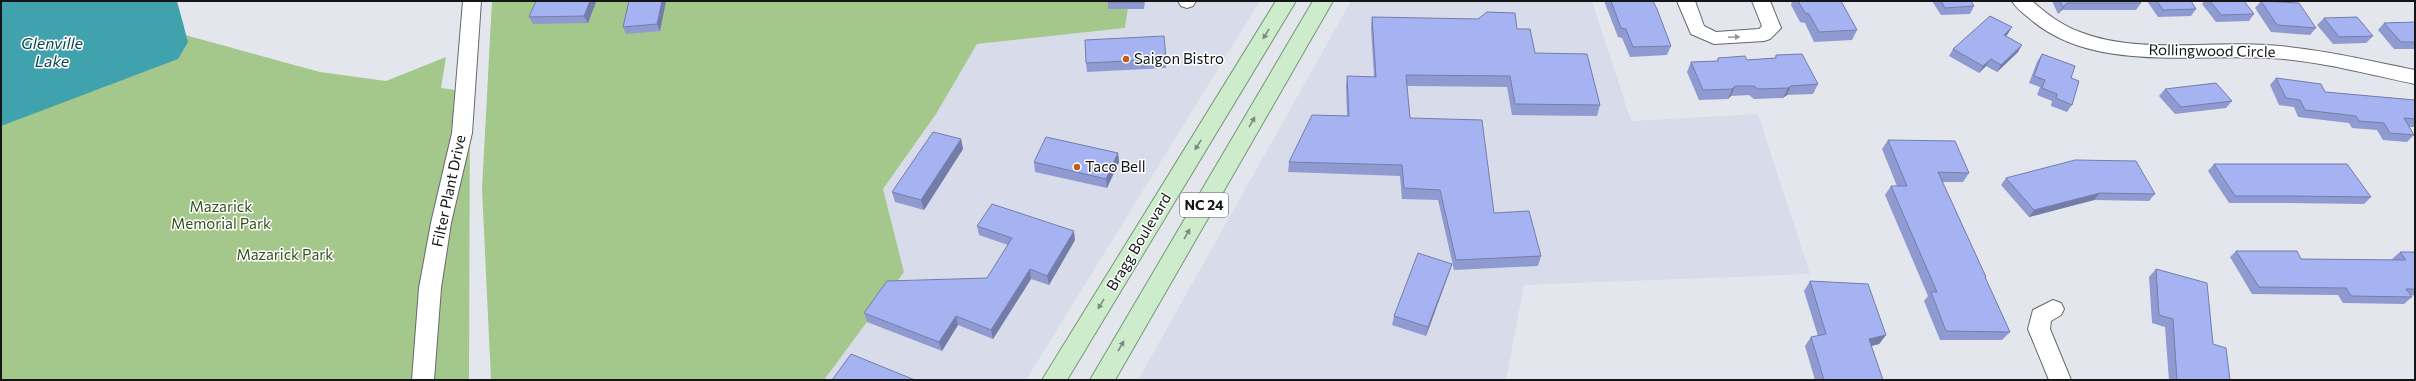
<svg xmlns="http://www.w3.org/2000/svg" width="2416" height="381" viewBox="0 0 2416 381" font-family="Commissioner,sans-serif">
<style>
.built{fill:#d8dcea}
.green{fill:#a4c78b}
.water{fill:#40a2ac}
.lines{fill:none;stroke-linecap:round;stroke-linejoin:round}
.street-casing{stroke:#67686e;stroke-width:2}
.primary-casing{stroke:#769877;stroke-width:2}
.street{fill:#fff;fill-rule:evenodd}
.primary{fill:#cceccc;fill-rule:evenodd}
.wall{fill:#8f9ad0}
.shaded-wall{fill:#747da9}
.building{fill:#a6b3f2;stroke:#747da9}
.oneway{fill:#798b7b}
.oneway2{fill:#959697}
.poi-dot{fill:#c05d24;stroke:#fff;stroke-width:1.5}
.labels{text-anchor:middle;stroke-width:3;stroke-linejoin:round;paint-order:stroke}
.shield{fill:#fff;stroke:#5a5b5d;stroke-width:1}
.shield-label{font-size:14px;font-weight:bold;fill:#141517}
.street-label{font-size:15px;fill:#141517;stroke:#fff}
.poi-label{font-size:15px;fill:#141517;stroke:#fff;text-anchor:start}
.park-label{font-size:15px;fill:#334f1a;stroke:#fff}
.water-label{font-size:16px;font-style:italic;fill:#0b474c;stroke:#fff}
</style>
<rect width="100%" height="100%" fill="#e4e6ed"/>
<path class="built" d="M1129 1H1260L1026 380H824L904 272 883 189 936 114 977 44 1125 28Z
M1351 1H1592L1631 121 1758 114 1810 274 1524 285 1506 380H1138Z"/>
<path class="green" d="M1 1 167 30 320 72 386 81 446 57 441 88 470 92 469 380H1Z
M492 1H1129L1125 28 977 44 936 114 883 189 904 272 824 380H491L482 189Z"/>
<path class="water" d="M1 1H177L188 42 178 59 1 126Z"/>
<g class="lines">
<defs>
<path id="street" d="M463 1H481L472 133 451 223 441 288 434 380H412L419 288 431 223 452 133Z
M1178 1H1196L1193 6 1187 8 1181 6Z
M1677 1H1695L1704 26 1716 32 1759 29 1762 26 1752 1H1770L1781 28 1770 39 1764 41 1714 44 1691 34Z
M2012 1H2032C2047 14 2061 25 2080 32 2135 54 2207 41 2266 45 2316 48 2366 60 2415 70V84C2372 75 2328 63 2284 59 2204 51 2094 76 2029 18 2023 13 2016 8 2012 1Z
M2053 300 2061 303 2064 309 2061 315 2051 321 2050 329 2071 380H2049L2028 329 2033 310Z"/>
<path id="primary" d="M1276 1H1296L1067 380H1042Z
M1313 1H1333L1115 380H1090Z"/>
</defs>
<use href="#street" class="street-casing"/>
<use href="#primary" class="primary-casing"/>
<use href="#street" class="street"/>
<use href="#primary" class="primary"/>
</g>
<path class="wall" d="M666 1 660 31 626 34 623 27Z
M1108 1H1145L1144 9H1108Z
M1604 1H1653L1671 46 1667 55 1630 57 1622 38 1618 37Z
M1792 1H1841L1857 30 1852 40 1814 42 1805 23 1800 22 1791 5Z
M1932 1H1971L1974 6 1970 14 1941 15Z
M2052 1H2139L2141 3 2136 10H2062L2058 14Z
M2147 1H2191L2196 9 2191 16 2158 17Z
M2204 1H2244L2254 14 2249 21 2216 22 2202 4Z
M2261 1H2266L2316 28 2310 35 2271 32 2255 8Z
M596 2 588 23 533 24 529 17Z
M1372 17 1517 29 1535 53 1600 105 1597 116 1512 115 1507 87 1407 86 1410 118 1494 213 1541 256 1538 266 1454 270 1438 200 1402 199 1400 176 1288 172 1289 162 1347 116 1346 87 1347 76 1374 77 1371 28Z
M2324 18 2373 36 2366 43 2333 44 2317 25Z
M2415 22V49H2394L2378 30 2384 23Z
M2012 27 2006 36 2018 52 1997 72 1986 66 1979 73 1949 56 1953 49Z
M2042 54 2071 78 2072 105 2067 112 2051 106 2052 101 2037 95 2040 87 2029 83 2037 62Z
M1776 55 1818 84 1813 94 1787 95 1783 98 1754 99 1749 95 1731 96 1728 99 1699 100 1687 72 1691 62 1717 61 1718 58 1747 60 1775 58Z
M1166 59V68L1087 72 1086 63Z
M2276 78 2325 92 2415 100V127H2409L2414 135 2407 142 2383 140 2377 130 2352 128 2349 123 2298 117 2294 107 2279 105 2270 85Z
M2165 89 2232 101 2226 108 2175 114 2159 96Z
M961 139 963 149 924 210 895 202 892 192Z
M1888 140 1969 173 1963 182H1942L1986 277 1985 278 2010 332 2002 340H1940L1924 301 1928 296 1885 195 1891 186H1897L1882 149Z
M1118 153 1119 162 1107 188 1035 172 1034 162Z
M2214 164 2371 197 2364 204 2285 203H2229L2208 171Z
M2006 178 2155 194 2149 201 2094 200 2029 217 2001 185Z
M977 226 1075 240 1049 285 1031 279 993 339 958 325 942 351 867 322 864 313 987 278 1008 245 979 235Z
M2236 251 2301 259 2393 260 2392 259 2400 252H2415V296L2411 295 2412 297 2404 304 2343 303 2338 295 2252 294 2230 257Z
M2156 269 2213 344 2230 380H2169L2165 327 2152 323 2149 277Z
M1449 273 1426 336 1392 325 1394 316Z
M1810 281 1886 335 1879 344 1871 346 1883 380H1815L1805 346 1811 337 1818 336 1804 291Z"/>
<path class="shaded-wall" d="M590 1H595L596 2 588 23 584 16Z
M662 1H666L660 31 657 24Z
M2067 3 2062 10 2058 14 2063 7Z
M2012 27 2007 35 1999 42 2004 35Z
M2022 45 2018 52 1997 72 2001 65Z
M1991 59 1986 66 1979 73 1983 66Z
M1735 86 1731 96 1728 99 1732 89Z
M1791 86 1787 95 1783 98 1788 88Z
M961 139 963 149 924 210 921 200Z
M1118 153 1119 162 1107 188 1106 179Z
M2100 193 2094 200 2029 217 2034 210Z
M1074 231 1075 240 1049 285 1047 276Z
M1452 264 1449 273 1426 336 1428 327Z
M1030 269 1031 279 993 339 991 330Z
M956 316 958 325 942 351 939 342Z
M1886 335 1879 344 1863 348 1869 339Z"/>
<path class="building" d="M536 1H590L584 16 529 17Z
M629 1H662L657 24 623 27Z
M1108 1H1144V2H1108Z
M1611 1H1653L1657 9 1671 46 1633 47 1626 29 1621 28Z
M1798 1H1841L1857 30 1819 32 1809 14 1805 13Z
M1941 1H1971L1974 6 1945 8Z
M2060 1H2139L2141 3H2067L2063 7Z
M2157 1H2191L2196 9 2163 10Z
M2210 1H2244L2254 14 2221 15Z
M2261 1 2299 3 2316 28 2277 25Z
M1487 12 1515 13 1517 29H1530L1535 53 1587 54 1600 105 1515 104 1510 76 1406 75 1410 118 1482 120 1494 213 1529 211 1541 256 1456 260 1440 190 1404 188 1402 165 1289 162 1312 115 1349 116 1347 76 1376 77 1372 17 1478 19Z
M1990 16 2012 27 2004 35 2022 45 2001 65 1991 59 1983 66 1953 49Z
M2357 17 2373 36 2339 37 2324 18Z
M2415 22V42H2401L2384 23Z
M1164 36 1166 59 1086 63 1085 40Z
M1802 54 1818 84 1791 86 1788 88 1758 89 1754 86H1735L1732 89 1703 90 1691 62 1718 61V58L1745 56 1747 60 1776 58V55Z
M2042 54 2075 66 2071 78 2079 81 2072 105 2056 98 2057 94 2042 88 2045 80 2034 76Z
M2276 78 2321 84 2325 92 2415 100V119L2404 118 2414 135 2390 133 2384 123 2359 121 2356 116 2305 110 2300 100 2286 98Z
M2216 83 2232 101 2181 107 2165 89Z
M933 132 961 139 921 200 892 192Z
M1046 137 1118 153 1106 179 1034 162Z
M1888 140 1955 141 1969 173 1938 172 1986 277H1985L2010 332 1946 331 1931 292H1937L1891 186H1907Z
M2075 160 2136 161 2155 194 2100 193 2034 210 2006 178Z
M2214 164H2347L2371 197 2292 196H2235Z
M992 204 1074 231 1047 276 1030 269 991 330 956 316 939 342 864 313 887 281 987 278 1012 238 977 226Z
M2236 251H2297L2301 259 2406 260 2400 252H2415V289H2406L2412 297 2351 296 2346 288 2259 287Z
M1418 253 1452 264 1428 327 1394 316Z
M2156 269 2207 283 2213 344 2226 348 2230 380H2177L2173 319 2159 315Z
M1810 281 1868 284 1886 335 1869 339 1883 380H1824L1811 337 1826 334Z
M851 354 915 380H832Z"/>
<defs><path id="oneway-solid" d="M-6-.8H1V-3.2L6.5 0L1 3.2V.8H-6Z"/></defs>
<g class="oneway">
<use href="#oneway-solid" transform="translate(1266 34) rotate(121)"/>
<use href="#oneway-solid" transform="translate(1252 122) rotate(-60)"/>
<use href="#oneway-solid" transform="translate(1198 145) rotate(122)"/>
<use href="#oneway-solid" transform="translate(1187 234) rotate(-60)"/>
<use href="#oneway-solid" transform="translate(1101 304) rotate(121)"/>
<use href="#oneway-solid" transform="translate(1121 346) rotate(-60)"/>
</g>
<use class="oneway2" href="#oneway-solid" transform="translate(1734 37) rotate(-3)"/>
<g class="poi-dot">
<circle cx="1126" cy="59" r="4"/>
<circle cx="1077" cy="167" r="4"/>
</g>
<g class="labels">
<rect class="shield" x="1180" y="193" width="48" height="24" rx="3"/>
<g class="shield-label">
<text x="1204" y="210">NC 24</text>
</g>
<g class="street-label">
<text transform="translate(2212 51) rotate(1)" y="5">Rollingwood Circle</text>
<text transform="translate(449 191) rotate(-78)" y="5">Filter Plant Drive</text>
<text transform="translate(1139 242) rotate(-59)" y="5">Bragg Boulevard</text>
</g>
<g class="poi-label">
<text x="1134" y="64">Saigon Bistro</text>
<text x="1085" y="172">Taco Bell</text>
</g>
<g class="park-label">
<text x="221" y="212">Mazarick<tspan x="221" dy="17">Memorial Park</tspan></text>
<text x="285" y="260">Mazarick Park</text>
</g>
<g class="water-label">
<text x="52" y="49">Glenville<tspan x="52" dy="18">Lake</tspan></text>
</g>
</g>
<rect width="2416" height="381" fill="none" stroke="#141517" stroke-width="4"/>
</svg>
